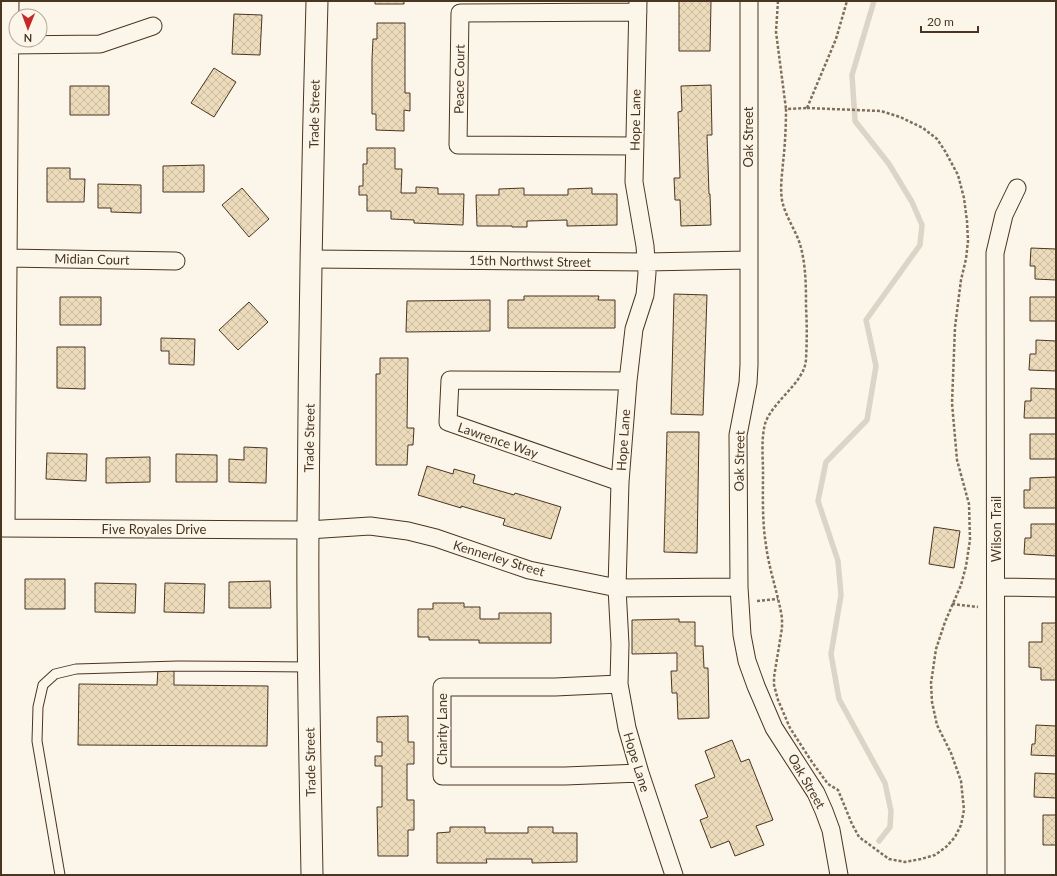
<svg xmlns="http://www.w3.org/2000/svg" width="1057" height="876" viewBox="0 0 1057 876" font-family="Lato,sans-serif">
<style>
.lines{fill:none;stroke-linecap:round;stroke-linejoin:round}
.stream{stroke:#dcd4c6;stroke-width:5.5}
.building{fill:url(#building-cross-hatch);stroke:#4a3520}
.service-casing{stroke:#4a3520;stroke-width:11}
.minor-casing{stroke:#4a3520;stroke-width:19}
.tertiary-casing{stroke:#4a3520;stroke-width:23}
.path{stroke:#7f6f5c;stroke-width:2.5;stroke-dasharray:3 2;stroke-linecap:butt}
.service{stroke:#fbf6e9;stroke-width:9}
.minor{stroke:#fbf6e9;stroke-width:17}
.tertiary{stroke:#fbf6e9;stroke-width:21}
.labels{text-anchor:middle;stroke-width:3;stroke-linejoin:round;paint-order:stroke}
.street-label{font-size:13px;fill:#4a3520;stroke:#fbf6e9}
</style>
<defs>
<pattern id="building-cross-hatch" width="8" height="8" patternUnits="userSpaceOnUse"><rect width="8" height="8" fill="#ecdcbc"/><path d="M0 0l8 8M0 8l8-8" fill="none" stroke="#ccbda1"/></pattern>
</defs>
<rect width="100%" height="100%" fill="#fbf6e9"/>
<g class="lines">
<path class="stream" d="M874 1 852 75 855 121 889 164 912 202 922 225 920 245 866 320 876 366 867 420 826 462 818 501 838 561 841 595 831 654 839 699 885 783 891 811 890 827 879 841"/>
</g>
<path class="building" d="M375 1H404V4H375Z
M679 1H711L710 51H679Z
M234 14 262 15 260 55 232 54Z
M377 23H405V93H410V111L404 110V131L376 130V114H372V59L373 39H377Z
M214 68 236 82 214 117 191 103Z
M711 85 712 135H707L709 194H710L711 225 681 226 680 200H675L674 178H680L678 112 682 111 681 86Z
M70 86H109V115H70Z
M367 148H395V169H402L401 193H416V187L438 188V194H464L463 225 414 223V220L391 219V211H367V195H359V186H363V164H367Z
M204 165V192H163V166Z
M47 168H70V179H85L84 202H47Z
M98 184 141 185V213L111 212V208H98Z
M242 188 269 219 249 237 222 205Z
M524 188V195H568V189L592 188V194H617V225L567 226V220L527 221V227H512V226H477L476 195H499V189Z
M1031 248 1056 249V280L1035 279V266H1030Z
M674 294 707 295 703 415 671 414Z
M524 296H599L598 300H615V328H508V300H524Z
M60 297H101V325H60Z
M1030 297H1056V321H1030Z
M490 300V331L406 332 407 301Z
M249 302 268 322 238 350 219 330Z
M161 338 195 339 194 365 169 364V351H161Z
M1036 340 1056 341V371L1029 370 1030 354H1036Z
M57 347H85V389L57 388Z
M380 358H408L407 428H414L413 445H408L407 465H376V374H380Z
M1031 388 1056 389V418H1024L1025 401H1031Z
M667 432H699L697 553 664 552Z
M1030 434H1056V459H1030Z
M244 447 267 448 266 483 229 482V459L244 460Z
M47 453 87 454 86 481 46 479Z
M176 454 217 455V482H176Z
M150 457V482L106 483V458Z
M427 466 453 474 454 469 475 475 473 483 514 495 515 493 561 507 551 539 503 525 505 519 461 506V508L418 495Z
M1056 477V508H1024V490H1030V478Z
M1031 524H1056V556L1024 554 1025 538H1031Z
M934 527 960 531 954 568 929 564Z
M25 579H65V609H25Z
M270 581 271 608H229V582Z
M95 583 136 584 135 613 95 612Z
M165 583 205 584 204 613 164 612Z
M433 603H464V607H480V619H499V613H551V643H479V640H429V637H418V609H433Z
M679 619V622H695V646H703L704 668H708L709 718 678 719 677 693H672L671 671H677V653L632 654V620Z
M1042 623H1056V680H1041V668L1029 667V642H1042Z
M158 668H174V685L268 686 267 746 78 745 79 684 157 685Z
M408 716V742H414V764H407V800H414V830H408V856H378L377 807H382V766H375V756H382V742H377V717Z
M1036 725 1056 726V756L1031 755 1032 744H1035Z
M732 740 741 762 749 759 773 820 756 826 764 845 735 856 729 841 711 848 700 820 708 817 695 785 715 777 705 751Z
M1035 773 1056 774V798L1034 797Z
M1043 815H1056V845H1043Z
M450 827H485V833H528V827H553V833H577V862L532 863V859H486L487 863H437V833L450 832Z"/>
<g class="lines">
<defs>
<path id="service" d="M60 875 37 741 38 707 43 685 55 674 76 669 178 666 309 667"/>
<path id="minor" d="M638 1 634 182 645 246 647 273 645 295 634 329 628 381 620 482 617 588 620 644 619 684 627 728 640 773 674 875
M749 1V365L748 383 738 435 739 587 742 635 747 661 756 686 774 728 816 793 824 811 831 830 839 875
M9 45 100 44 153 26
M635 146 458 145 460 13 638 12
M8 258 176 261
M310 259 646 262 749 260
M620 482 448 422 450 380 628 381
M1 528 308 530 370 526 408 531 436 538 529 570 617 588 739 587
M6 528 10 1
M996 587 1056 588
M619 684 555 687H442V776H565L640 773
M996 875 995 253 1004 215 1017 188"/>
<path id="tertiary" d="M312 875C310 759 307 644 308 528 309 352 312 177 317 1"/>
</defs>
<use href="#service" class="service-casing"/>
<use href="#minor" class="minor-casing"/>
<use href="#tertiary" class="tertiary-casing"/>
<path class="path" d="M778 1 776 32 786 109
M807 108 881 111 900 117 923 128 937 139 945 151 958 175 964 198 967 221 968 241 966 259 961 280 955 327 952 403 957 460 969 504 970 540 966 566 961 585 945 622 936 649 931 683 932 702 937 725 951 753 961 781 964 810 961 825 955 837 946 847 935 855 921 859 905 862 889 859 859 837 852 824 838 790 828 784 812 762 790 728 778 700 774 685V677L782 628V618C778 593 769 570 766 545 762 521 763 496 763 472 763 457 761 439 765 424 772 401 805 383 806 359 807 341 807 324 806 307 806 286 806 265 800 244 795 229 785 216 782 200 780 188 782 175 783 163 785 145 786 127 786 109Z
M807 108 836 39 847 1
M757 601 778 599
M952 604 978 607"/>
<use href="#service" class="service"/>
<use href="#minor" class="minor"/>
<use href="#tertiary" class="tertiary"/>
</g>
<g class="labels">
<g class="street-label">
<text transform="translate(459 79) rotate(-89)" y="5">Peace Court</text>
<text transform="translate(314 114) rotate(-89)" y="5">Trade Street</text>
<text transform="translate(635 120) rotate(-89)" y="5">Hope Lane</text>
<text transform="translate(748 137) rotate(-90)" y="5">Oak Street</text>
<text transform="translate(92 259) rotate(1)" y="5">Midian Court</text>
<text transform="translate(530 261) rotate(1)" y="5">15th Northwst Street</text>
<text transform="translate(309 438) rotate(-89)" y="5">Trade Street</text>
<text transform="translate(498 440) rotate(19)" y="5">Lawrence Way</text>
<text transform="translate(623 440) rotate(-86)" y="5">Hope Lane</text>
<text transform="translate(739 461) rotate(-89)" y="5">Oak Street</text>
<text x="154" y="534">Five Royales Drive</text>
<text transform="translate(996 529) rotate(-90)" y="5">Wilson Trail</text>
<text transform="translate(499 558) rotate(17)" y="5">Kennerley Street</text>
<text transform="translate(442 729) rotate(-90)" y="5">Charity Lane</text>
<text transform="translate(310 762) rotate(-91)" y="5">Trade Street</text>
<text transform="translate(637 762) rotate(73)" y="5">Hope Lane</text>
<text transform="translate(807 781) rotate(60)" y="5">Oak Street</text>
</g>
</g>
<rect width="1057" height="876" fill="none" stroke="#4a3520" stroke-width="4"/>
<g transform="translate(28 28) rotate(181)"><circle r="19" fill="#fbf6e9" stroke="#b4a999"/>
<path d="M0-3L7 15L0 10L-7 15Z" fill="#c62828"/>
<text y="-6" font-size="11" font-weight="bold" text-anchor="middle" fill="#4a3520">N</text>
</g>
<path d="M921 26v6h57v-6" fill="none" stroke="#4a3520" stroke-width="2"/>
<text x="927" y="26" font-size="12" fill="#4a3520" stroke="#fbf6e9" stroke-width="3" paint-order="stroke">20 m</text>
</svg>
